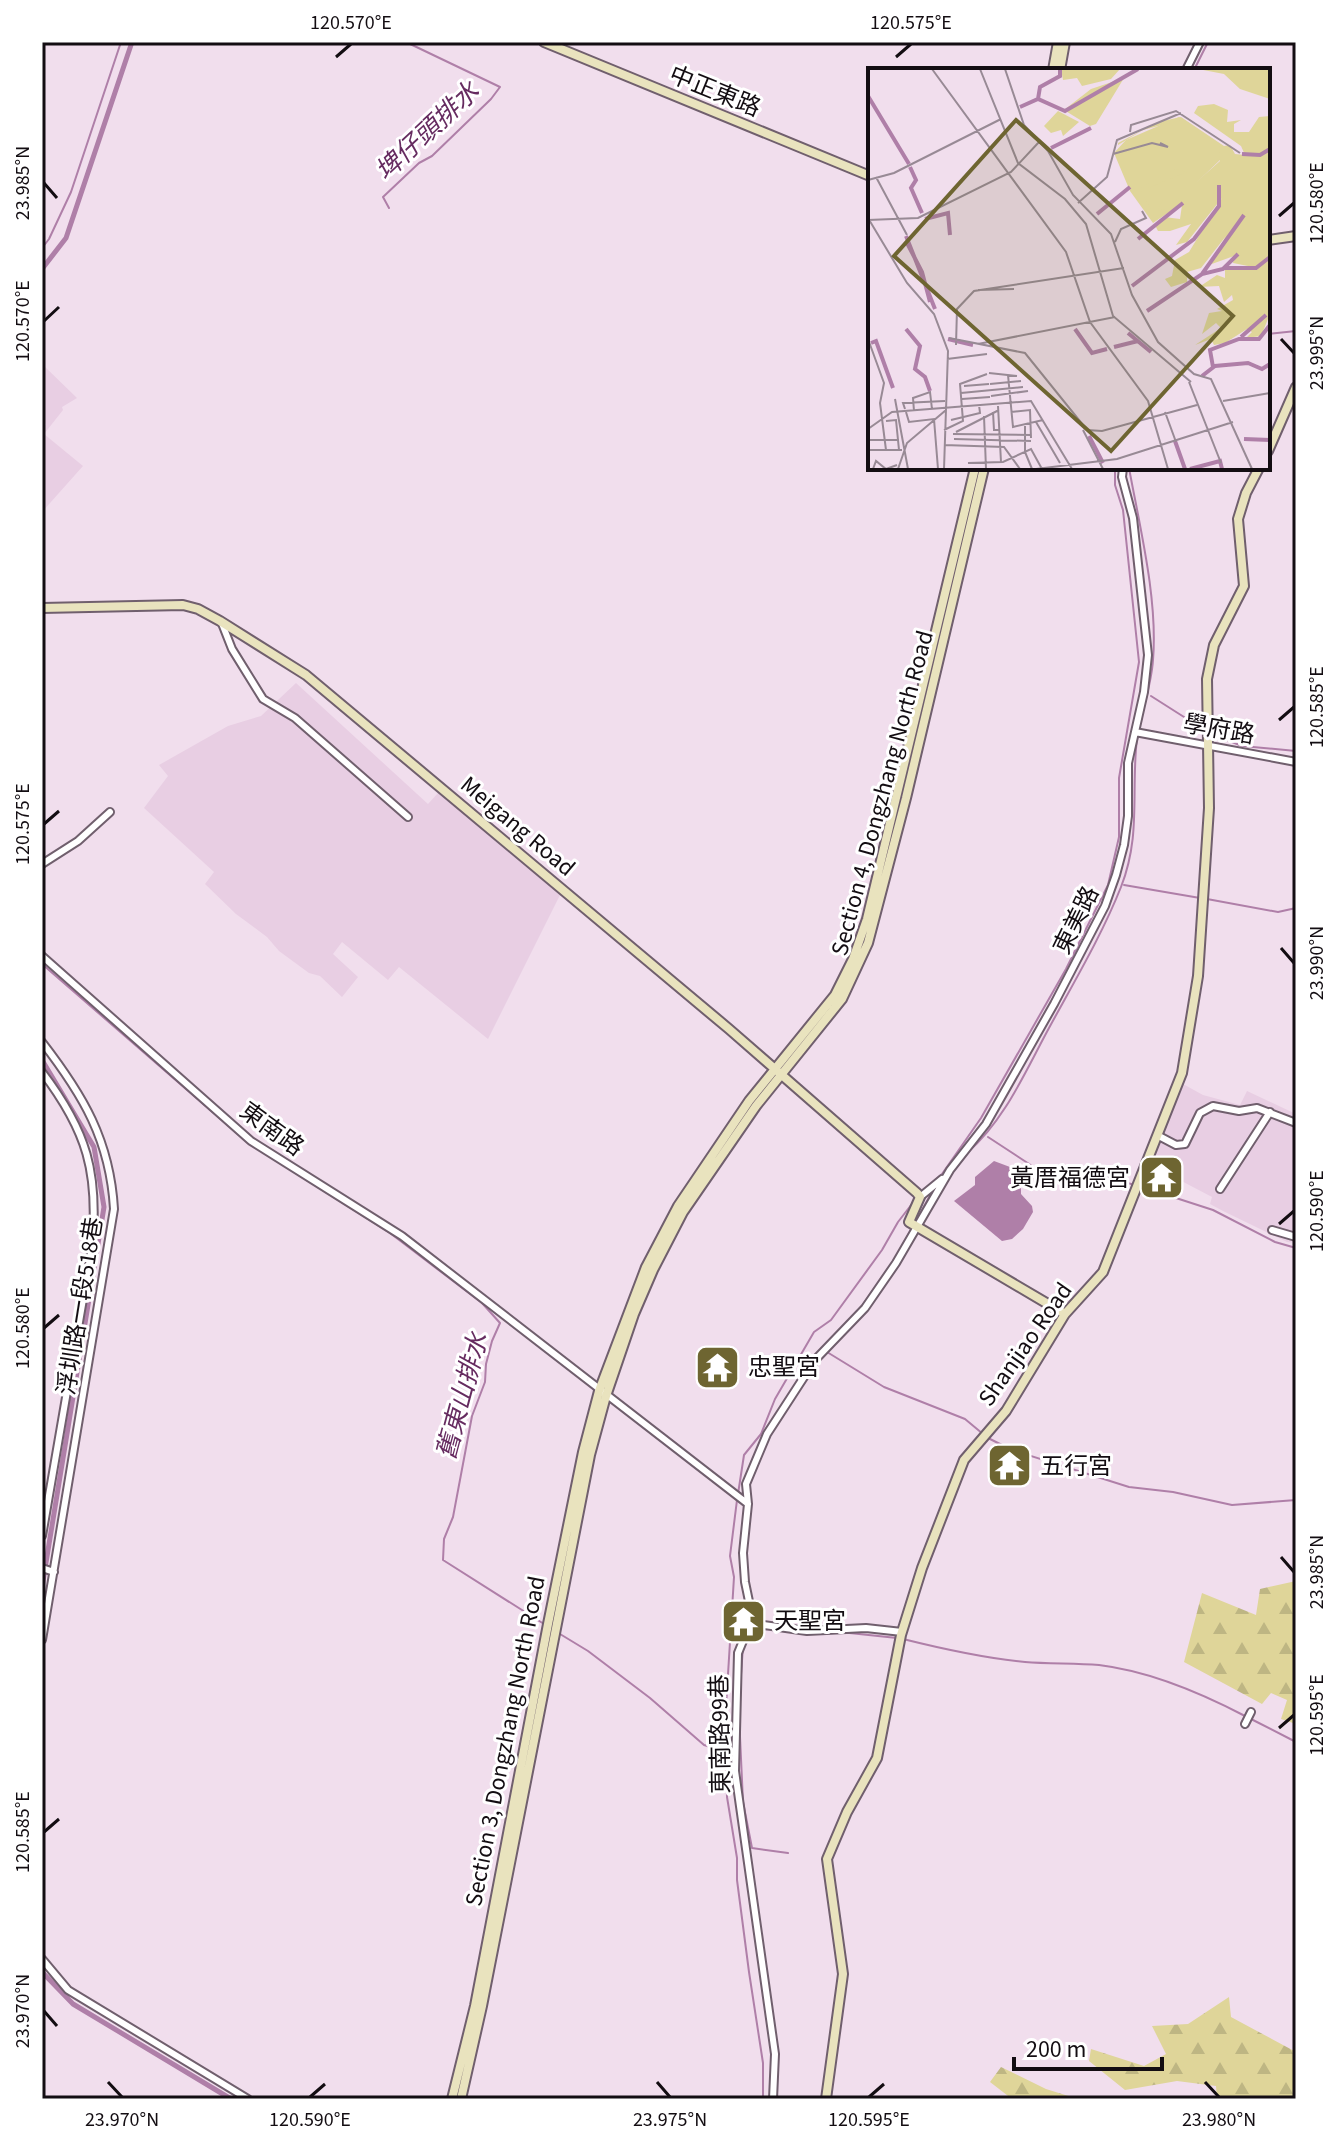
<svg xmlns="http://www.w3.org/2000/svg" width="1338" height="2141" viewBox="0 0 1338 2141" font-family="'Source Sans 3','Noto Sans TC',sans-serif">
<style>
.built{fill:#e8cee3}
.forest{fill:url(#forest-firs)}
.water{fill:#af7fa8}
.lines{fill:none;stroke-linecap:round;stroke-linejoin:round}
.stream{stroke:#af7fa8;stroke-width:2}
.canal{stroke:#af7fa8;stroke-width:5}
.street-casing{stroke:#705f6d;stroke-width:10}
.secondary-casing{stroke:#705f6d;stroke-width:12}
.street{stroke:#fff;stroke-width:6}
.secondary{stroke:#e9e3be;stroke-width:8}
.ticks{fill:none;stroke:#130d12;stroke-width:3}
.labels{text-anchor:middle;stroke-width:6;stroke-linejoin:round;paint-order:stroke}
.street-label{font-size:24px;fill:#130d12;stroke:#fff}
.poi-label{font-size:24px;fill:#130d12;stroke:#fff;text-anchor:start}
.water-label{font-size:26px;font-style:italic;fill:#662b60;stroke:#fff}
.inset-river{fill:none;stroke:#af7fa8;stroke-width:4}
.inset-road{fill:none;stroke:#988a95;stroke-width:2}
.view{fill:#6e6531;fill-opacity:0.15;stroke:#6e6531;stroke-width:4}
.inset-edge{fill:none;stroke:#130d12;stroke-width:4}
.neatline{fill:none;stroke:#130d12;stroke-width:3}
.ticks-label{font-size:20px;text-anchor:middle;fill:#130d12}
</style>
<defs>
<pattern id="forest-firs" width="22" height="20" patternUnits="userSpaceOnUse" patternTransform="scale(2)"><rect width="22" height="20" fill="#dfd599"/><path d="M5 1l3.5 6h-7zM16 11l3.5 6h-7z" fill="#beb683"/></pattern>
</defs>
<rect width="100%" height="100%" fill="#f1deed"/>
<path class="built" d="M42 364 77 398 62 407 63 410 44 434 83 466 42 512V428L46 424 42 421Z
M296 683 428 804 438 793 560 895 488 1039 399 967 388 980 342 942 333 954 358 977 342 997 320 976 309 973 279 951 267 937 236 914 205 884 214 872 144 808 168 776 159 765 228 726 261 716Z
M1183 1084 1203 1095 1240 1105 1247 1091 1296 1114V1243L1287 1242 1223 1211 1210 1204 1212 1197 1151 1165Z"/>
<path class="forest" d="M1296 1581V1724L1281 1719 1287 1700 1271 1693 1262 1704 1184 1662 1202 1593 1256 1615 1260 1589Z
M1229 1997 1231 2017 1296 2052V2099H1217L1216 2086 1177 2081 1125 2090 1089 2061 1091 2049 1144 2066 1166 2054 1152 2026 1188 2024Z
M1001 2067 1046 2089 1078 2099H1012L990 2082Z"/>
<path class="water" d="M994 1161 1010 1167 1021 1180V1194L1032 1206 1033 1212 1023 1229 1012 1239 1002 1241 954 1201 975 1185V1177Z"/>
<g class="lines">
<path class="stream" d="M1194 70 1208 42
M389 208 383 197 419 163 432 156 491 99 500 87 406 42
M42 248 49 239 71 192 121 42
M1268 334 1296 331
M1151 696 1206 731
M1212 734 1242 746 1296 751
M1124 885 1200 898
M1207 899 1278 912 1296 908
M42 964 247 1142 390 1233 482 1303 500 1323 492 1341 486 1364 485 1382 472 1416 453 1517 444 1539 443 1560 544 1624
M988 1137 1049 1177 1076 1185 1094 1174 1135 1185
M967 1153C1005 1120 1025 1072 1049 1028 1074 982 1102 935 1121 887 1140 838 1132 799 1136 749 1138 719 1151 691 1153 660 1158 600 1140 528 1129 468
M1142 1187 1213 1210 1275 1242 1296 1248
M922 1192 942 1174 981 1118 1066 969 1108 885 1119 837V778L1139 662 1123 510 1115 485V468
M915 1223 933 1190
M859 1310 893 1262 912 1228
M829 1342 840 1329
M827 1352 884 1387 965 1419 983 1434
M988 1438 1012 1450 1129 1487 1173 1492 1232 1505 1296 1500
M738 1494 744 1455 761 1434 775 1399 814 1332 831 1320 882 1250 898 1222 915 1200
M737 1500 730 1556 734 1577 725 1723 727 1797 737 1858V1880L749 1972 763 2063V2099
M756 1630 769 1629
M840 1632 897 1638
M560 1634 588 1651 650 1698 704 1745 717 1749 739 1746
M903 1639C943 1649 983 1658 1025 1662 1049 1664 1075 1663 1099 1665 1149 1671 1201 1693 1245 1716
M740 1688 743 1647
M739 1715 743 1802 752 1848 788 1853
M1251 1719 1296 1742"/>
<path class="canal" d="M42 269 66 238 132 42
M42 1060 94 1147 104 1207 42 1587
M42 1972 73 2004 231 2099"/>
<defs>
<path id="street" d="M1186 70 1200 42
M221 621 232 649 263 699 295 718 408 817
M1135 732 1296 762
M42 864 78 841 110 812
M42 956 251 1141 402 1236 748 1504
M42 1042C83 1095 110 1140 114 1209L42 1640
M42 1072C87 1131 99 1173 92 1247L42 1536
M1157 1135 1176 1145 1185 1144 1200 1113 1213 1106 1239 1111 1257 1108 1296 1123
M1220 1189 1270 1112
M920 1197 942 1179
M1272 1230 1296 1237
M42 1568 54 1572
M757 1624 751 1611 745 1582 743 1553 748 1504 746 1484 767 1434 815 1360 865 1308 896 1263 950 1170 986 1124 1054 1004 1105 906 1116 875 1124 845 1128 816V763L1144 692 1148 655 1133 518 1122 477 1123 468
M757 1624 745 1636 738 1653 735 1771 775 2054 773 2099
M757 1624 807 1631 866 1628 902 1632
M1245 1724 1251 1712
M42 1959 68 1990 248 2099"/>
<path id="secondary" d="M544 42 870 176
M1053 70 1058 42
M1060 70 1065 42
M1268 240 1296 236
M1268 451 1296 387
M42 608 183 605 198 609 220 621 306 675 729 1029 917 1193 920 1197 909 1222 1065 1314
M452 2099 475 2006 548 1624 583 1452 599 1391 646 1267 678 1206 749 1101 835 995 853 959 867 919 975 468
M461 2099 482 2006 590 1455 606 1396 634 1314 653 1270 683 1212 756 1106 842 999 868 943 906 798 984 468
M826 2099 843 1974 827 1859 847 1812 877 1758 901 1635 922 1568 964 1460 1006 1411 1065 1314 1103 1272 1182 1073 1198 976 1209 808 1207 679 1214 645 1244 586 1238 519 1246 493 1259 468"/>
</defs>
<use href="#street" class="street-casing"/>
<use href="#secondary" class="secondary-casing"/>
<use href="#street" class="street"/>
<use href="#secondary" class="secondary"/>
</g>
<path class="ticks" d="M336 57 351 44M896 57 911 44M44 183 57 198M1279 216 1294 203M44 321 59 307M1281 339 1294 353M1279 720 1294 707M44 824 59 811M1281 948 1294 963M1279 1224 1294 1211M44 1328 59 1315M1281 1557 1294 1572M1279 1728 1294 1715M44 1832 59 1819M44 2011 57 2026M108 2082 122 2097M657 2082 670 2097M1205 2082 1219 2097M310 2097 325 2084M869 2097 884 2084"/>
<defs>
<symbol id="temple-square" viewBox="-11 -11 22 22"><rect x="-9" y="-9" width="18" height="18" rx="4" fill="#6e6531" stroke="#fff"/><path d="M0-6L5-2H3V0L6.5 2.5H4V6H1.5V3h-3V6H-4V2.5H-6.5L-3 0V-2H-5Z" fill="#fff"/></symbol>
</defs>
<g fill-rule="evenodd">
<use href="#temple-square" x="1136" y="1152" width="51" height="51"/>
<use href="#temple-square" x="692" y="1342" width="51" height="51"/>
<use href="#temple-square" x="984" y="1440" width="51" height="51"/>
<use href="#temple-square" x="718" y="1596" width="51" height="51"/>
</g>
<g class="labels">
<g class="street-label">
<text transform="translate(715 91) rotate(22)" y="8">中正東路</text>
<text transform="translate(1219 729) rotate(10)" y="8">學府路</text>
<text transform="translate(882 793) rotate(-75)" y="8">Section 4, Dongzhang North Road</text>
<text transform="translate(518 826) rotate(40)" y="8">Meigang Road</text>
<text transform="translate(1076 920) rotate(-64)" y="8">東美路</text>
<text transform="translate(272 1129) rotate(36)" y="8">東南路</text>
<text transform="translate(80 1306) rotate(-81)" y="8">浮圳路一段518巷</text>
<text transform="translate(1025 1344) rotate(-55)" y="8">Shanjiao Road</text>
<text transform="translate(720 1734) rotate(-91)" y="8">東南路99巷</text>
<text transform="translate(505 1741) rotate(-79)" y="8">Section 3, Dongzhang North Road</text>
</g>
<g class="poi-label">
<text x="1130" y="1186" text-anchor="end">黃厝福德宮</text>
<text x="748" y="1375">忠聖宮</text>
<text x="1040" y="1474">五行宮</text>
<text x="774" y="1629">天聖宮</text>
</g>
<g class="water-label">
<text transform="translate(427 131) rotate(-43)" y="9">埤仔頭排水</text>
<text transform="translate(462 1396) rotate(-75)" y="9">舊東山排水</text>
</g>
</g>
<g transform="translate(868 68)">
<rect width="402" height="402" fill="#f1deed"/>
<path d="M311 49 356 79 352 92 326 117 322 130 285 155 262 123 246 85 258 72Z" fill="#dfd599"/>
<path d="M193 1H252L243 11 214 18 209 10 195 12ZM330 1H402V31L372 21 356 6ZM256 10 228 56 222 58 196 42 223 21ZM346 36 360 42 359 54 373 52 366 56V64H381L391 49 402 48V246L393 268 378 270 384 264 379 261 357 275 346 277 343 271 327 277 353 260 348 255 334 266 341 245 354 243 349 241 365 232 364 227 356 234 351 218 331 219 349 207 357 210V202L390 200 365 195 366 188 341 197 358 168 333 200 319 204V214L303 219 297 211 304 208 307 192 321 184 354 130 319 174 308 177 323 156 302 163H290L287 157 296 149 312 151 314 137 287 149 272 121 306 101 319 104 280 120 285 131H295L289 143 298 141 352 93 351 77H341L313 52 275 62 250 77V75L290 54 313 49 356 78 362 77 367 86 377 87 373 78 326 45 330 38ZM190 43 211 54 195 68 193 62 183 65 176 58Z" fill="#dfd599"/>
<path class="inset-river" d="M0 28 41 96M170 31 172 19 192 8V1M152 39 170 31 197 43 270 1M183 80 223 60M374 86 392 87 402 81M42 99 48 112 43 120 54 145M229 146 262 119M57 151 80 145 82 167M38 168 67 241M270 171 315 135M38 173 54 204 62 234M357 200H388L402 189M334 206 376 147M264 218 326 171 351 138V117M279 243 334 206 355 201 370 186M38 261 52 278 47 301 57 309 62 323M207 261 224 285 239 281M260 265 283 284M373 269 398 247M80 271 105 277M3 275 8 273 25 320M246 279 270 273M345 299 342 282 371 271H391L402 257M334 308 347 298 380 295 394 301 402 296M221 368 235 395M376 371 402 372M307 373 317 401M322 401 352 393 354 401"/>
<path class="inset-road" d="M64 1 198 184 222 254 280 333 300 401M112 1 150 95 197 131 218 156 245 248 323 314M137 1 156 57 180 83 205 127 243 166 264 227 290 274 326 306 343 311 384 401M262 64 263 57 308 43 372 85M245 86 284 75 300 79 292 75M8 109 39 167M0 112 26 105 133 51M210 135 239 109 249 72 313 45M0 150 39 215 66 246 80 283 78 342 39 375 30 401M0 152 50 150 143 104 171 74M247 174 253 161 278 150 274 143M110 222 146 221M81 270 157 285 219 362 234 363 329 337M0 271 16 315 12 335 18 382M110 276 247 249M88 277 89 241 106 223 256 200M79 291 119 286M121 305 149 308M140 307 145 359 175 352M321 314 353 395M122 316 153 313M96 318 121 316M93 325 155 319M123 328 160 323M27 331 40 401M94 331 122 329M355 333 402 325M130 338 133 394M37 341 35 335 77 333M46 343 45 330 62 324 64 341M38 344 41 354 66 351 70 401M125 344 126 362H132M143 344 162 342 163 370M297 344 308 374M116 348 118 401M83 352 112 345 111 337M18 353 28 352 31 382M168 354 192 395M157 358V384L164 401M0 361 24 344 163 333 204 401M76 362 95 353 92 316 119 306M215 362 235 401M88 364 131 342M85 366 163 367M86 371 163 373M0 372H31M76 377 136 379 152 401M0 382H34M100 395 135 394 163 381 174 401M5 401 8 393 18 401 29 397M76 401 78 341M168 401 249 391 365 354"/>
<path class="view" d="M148 52 365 248 243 383 26 188Z"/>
<rect width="402" height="402" class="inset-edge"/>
</g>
<rect width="1338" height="2141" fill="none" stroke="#ffffff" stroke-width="88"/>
<path d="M1014 2057v12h148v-12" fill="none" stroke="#130d12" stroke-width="4"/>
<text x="1026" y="2057" font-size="24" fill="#130d12" stroke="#ffffff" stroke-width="6" paint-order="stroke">200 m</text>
<rect x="44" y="44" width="1250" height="2053" class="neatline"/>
<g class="ticks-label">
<text x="351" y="29">120.570°E</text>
<text x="911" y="29">120.575°E</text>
<text transform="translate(22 183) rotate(-90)" y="7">23.985°N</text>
<text transform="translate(1316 203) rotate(-90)" y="7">120.580°E</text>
<text transform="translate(22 321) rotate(-90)" y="7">120.570°E</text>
<text transform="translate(1316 353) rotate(-90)" y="7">23.995°N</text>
<text transform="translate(1316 707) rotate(-90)" y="7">120.585°E</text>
<text transform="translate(22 824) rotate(-90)" y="7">120.575°E</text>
<text transform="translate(1316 963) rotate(-90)" y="7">23.990°N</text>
<text transform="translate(1316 1211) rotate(-90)" y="7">120.590°E</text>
<text transform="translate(22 1328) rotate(-90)" y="7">120.580°E</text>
<text transform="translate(1316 1572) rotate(-90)" y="7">23.985°N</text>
<text transform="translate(1316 1715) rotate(-90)" y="7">120.595°E</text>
<text transform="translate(22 1832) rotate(-90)" y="7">120.585°E</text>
<text transform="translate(22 2011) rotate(-90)" y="7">23.970°N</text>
<text x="122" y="2126">23.970°N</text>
<text x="310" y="2126">120.590°E</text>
<text x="670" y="2126">23.975°N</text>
<text x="869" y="2126">120.595°E</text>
<text x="1219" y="2126">23.980°N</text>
</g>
</svg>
